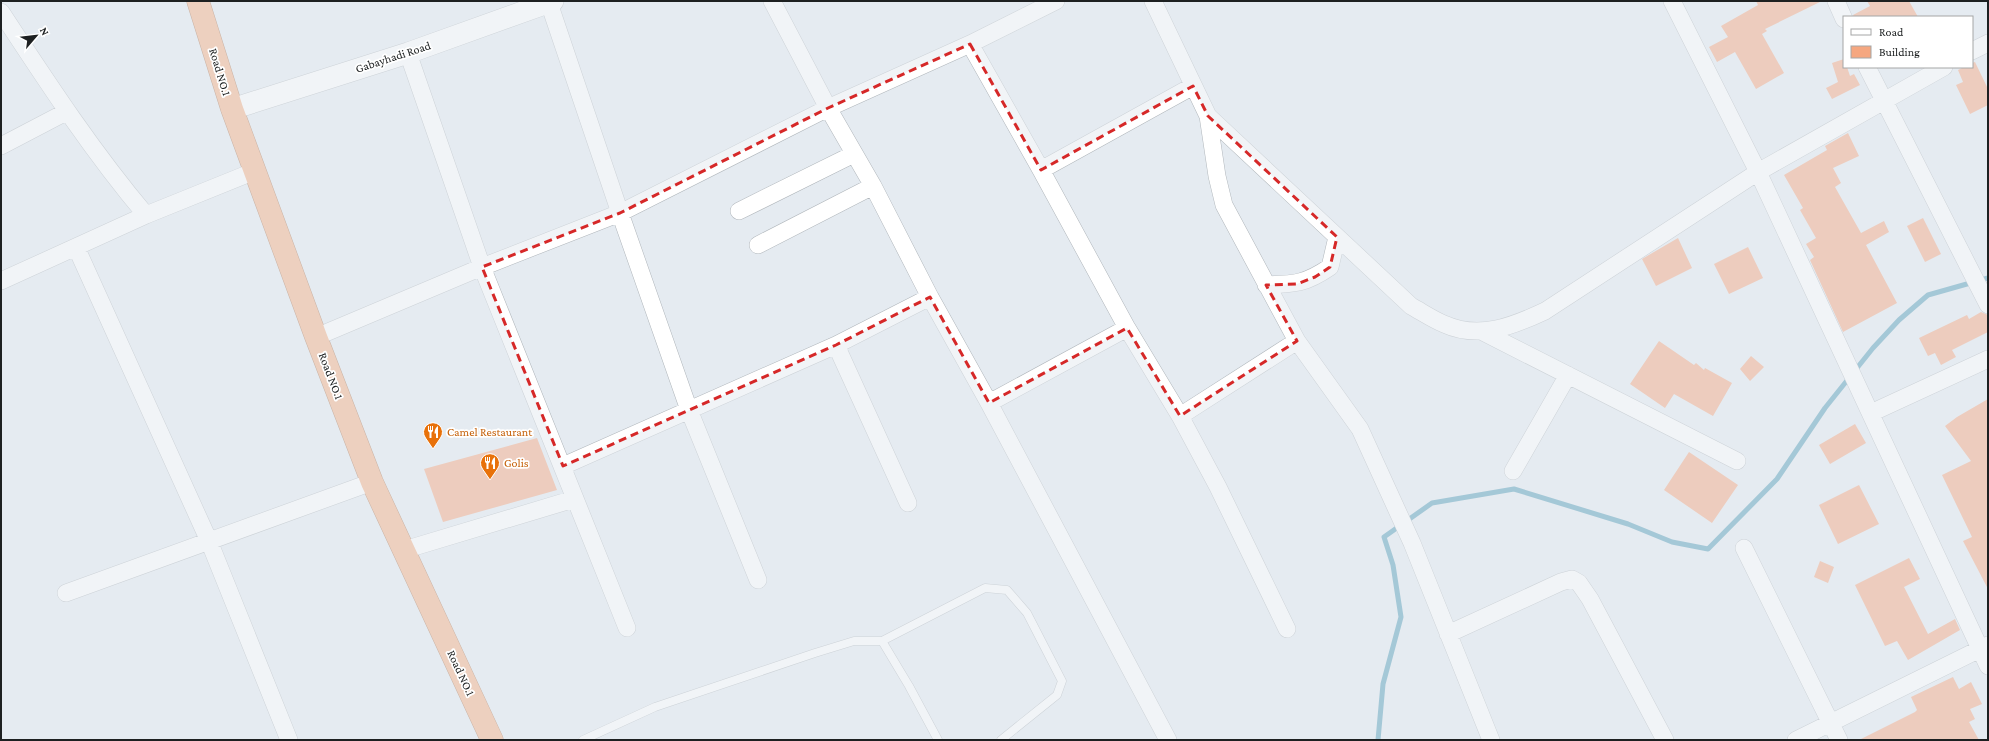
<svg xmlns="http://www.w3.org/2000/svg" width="1989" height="741" viewBox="0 0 1989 741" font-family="'Crimson Pro',serif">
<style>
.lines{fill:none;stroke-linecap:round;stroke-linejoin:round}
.stream{stroke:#569db8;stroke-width:5}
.building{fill:#f5a780}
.service-casing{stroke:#b0b6bb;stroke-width:9}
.minor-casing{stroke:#b0b6bb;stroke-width:18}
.tertiary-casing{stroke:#b0b6bb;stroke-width:22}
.trunk-casing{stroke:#a8714d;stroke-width:23}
.service{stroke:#fff;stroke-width:8}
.minor{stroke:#fff;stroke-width:17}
.tertiary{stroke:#fff;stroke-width:21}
.trunk{stroke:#f6b084;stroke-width:22}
.marked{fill:none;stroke:#d62828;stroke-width:3;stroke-dasharray:8 5;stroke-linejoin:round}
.labels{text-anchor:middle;stroke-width:3.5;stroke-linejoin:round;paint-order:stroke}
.street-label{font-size:12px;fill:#1d2021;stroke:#fff}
.food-label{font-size:12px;fill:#c56008;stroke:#fff;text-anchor:start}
</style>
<rect width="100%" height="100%" fill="#e5ebf1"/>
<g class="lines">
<path class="stream" d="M1378 740 1383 684 1401 617 1393 565 1384 537 1432 503 1514 489 1628 524 1672 542 1708 549 1777 479 1825 408 1873 348 1899 320 1928 295 1988 278"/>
</g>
<path class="building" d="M1756 1H1822L1765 29 1767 31 1762 34 1784 73 1756 89 1735 52 1717 62 1709 47 1728 37 1721 26 1758 5Z
M1867 1H1909L1918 17H1854L1853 15 1870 6Z
M1844 59V67H1847L1850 76 1854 74 1860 85 1832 99 1826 88 1838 82 1832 63Z
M1975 62 1988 89V105L1970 114 1956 85 1963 82 1958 70 1964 67H1972V63Z
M1848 133 1859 156 1833 168 1841 183 1835 187 1861 233 1884 221 1889 232 1866 245 1897 303 1843 332 1810 260 1814 257 1806 244 1816 238 1800 210 1803 208 1784 175 1827 150 1825 146Z
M1923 218 1941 254 1925 262 1907 226Z
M1678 238 1692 268 1656 286 1642 259Z
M1748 247 1763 278 1729 294 1714 264Z
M1981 312 1988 315V332L1952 350 1956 357 1941 365 1935 353 1928 356 1919 338 1967 315 1969 319Z
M1659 341 1694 365 1696 363 1704 370 1705 368 1732 383 1713 416 1674 394 1665 408 1630 384Z
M1751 356 1764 367 1750 381 1740 369Z
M1988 399V589L1963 541 1972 537 1942 475 1971 461 1945 426 1957 417Z
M1855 424 1866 443 1830 464 1819 445Z
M537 438 557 490 443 522 424 469Z
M1689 452 1738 485 1712 523 1664 490Z
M1859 485 1879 524 1838 544 1819 505Z
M1909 558 1920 579 1904 587 1928 634 1955 619 1960 630 1908 660 1897 641 1885 646 1855 585Z
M1820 561 1834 567 1828 583 1814 577Z
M1953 677 1959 689 1971 682 1982 704 1970 709 1975 719 1969 722 1979 740H1859L1915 712 1917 710 1911 697Z"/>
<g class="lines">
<defs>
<path id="service" d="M882 641 909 686 938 740
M583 740 655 707 815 653 854 641H882L985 588 1007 590 1027 613 1062 681 1057 695 1001 740"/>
<path id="minor" d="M772 1 828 108 873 186 930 297 989 403 1168 740
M1153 1 1208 116 1217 176 1224 205 1297 341 1360 429 1412 543 1491 740
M1672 1 1758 172 1988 666
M1836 1 1844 19
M549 3 620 213 689 410 758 580
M1 12C47 82 92 151 146 215
M970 44 1041 170 1127 328 989 403
M1972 51 1988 43
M408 53 482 267 627 628
M1867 67 1988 305
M1208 116 1411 306C1422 312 1432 319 1444 324 1479 340 1513 326 1545 311L1758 172 1944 67
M1 146 66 112
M1041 170 1193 86
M739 211 854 154
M758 245 873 186
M76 247 209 541 289 740
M1 281 146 215 255 171
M1266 285C1295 284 1305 284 1330 267L1337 237
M1127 328 1180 416 1218 487 1287 629
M1481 331 1737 461
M316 337 482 267 620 213 828 108 970 44 1056 1
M836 345 908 503
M1871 413 1988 359
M1180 416 1297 341
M563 466 836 345 930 297
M1513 471 1568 375
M1744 548 1839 740
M404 550 574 499
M66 593 372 482
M1448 634 1561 582 1572 579 1579 583 1590 599 1665 740
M1796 740 1988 645"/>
<path id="tertiary" d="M232 109 408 53 553 1"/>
<path id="trunk" d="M198 1 232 109 316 337 372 482 492 740"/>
</defs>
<use href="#service" class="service-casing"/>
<use href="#minor" class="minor-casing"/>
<use href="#tertiary" class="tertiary-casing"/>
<use href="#trunk" class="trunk-casing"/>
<use href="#service" class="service"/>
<use href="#minor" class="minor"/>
<use href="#tertiary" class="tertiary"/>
<use href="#trunk" class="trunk"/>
</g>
<path d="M0 0H1989V741H0ZM970 44 1041 170 1193 86 1208 116 1337 237 1330 267 1315 277 1297 284 1266 285 1297 341 1180 416 1127 328 989 403 930 297 836 345 563 466 482 267 620 213 828 108Z" fill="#e5ebf1" fill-opacity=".55" fill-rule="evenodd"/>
<path class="marked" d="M970 44 1041 170 1193 86 1208 116 1337 237 1330 267 1315 277 1297 284 1266 285 1297 341 1180 416 1127 328 989 403 930 297 836 345 563 466 482 267 620 213 828 108Z"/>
<defs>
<symbol id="restaurant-pin" viewBox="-11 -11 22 30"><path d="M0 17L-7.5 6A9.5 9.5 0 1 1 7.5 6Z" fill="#e8710a" stroke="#fff"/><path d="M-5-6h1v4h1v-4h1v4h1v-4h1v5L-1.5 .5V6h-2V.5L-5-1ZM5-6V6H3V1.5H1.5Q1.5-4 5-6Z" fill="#fff"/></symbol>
</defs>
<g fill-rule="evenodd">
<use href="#restaurant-pin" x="422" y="421" width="22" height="30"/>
<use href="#restaurant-pin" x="479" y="452" width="22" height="30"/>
</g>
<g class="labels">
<g class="street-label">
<text transform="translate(393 57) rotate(-18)" y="4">Gabayhadi Road</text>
<text transform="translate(220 72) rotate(73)" y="4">Road NO.1</text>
<text transform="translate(331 376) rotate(69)" y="4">Road NO.1</text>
<text transform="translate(461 673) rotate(65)" y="4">Road NO.1</text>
</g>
<g class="food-label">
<text x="447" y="436">Camel Restaurant</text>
<text x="504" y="467">Golis</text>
</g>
</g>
<rect width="1989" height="741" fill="none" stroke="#1d2021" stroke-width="4"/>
<rect x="1843" y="16" width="130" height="52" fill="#ffffff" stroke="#a5a6a6"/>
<rect x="1851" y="29" width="20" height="6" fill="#ffffff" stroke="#a5a6a6"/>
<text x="1879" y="36" font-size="12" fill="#1d2021">Road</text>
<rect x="1851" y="46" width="20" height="12" fill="#f5a780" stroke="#a5a6a6"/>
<text x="1879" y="56" font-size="12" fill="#1d2021">Building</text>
<g transform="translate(36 36) rotate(62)" stroke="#ffffff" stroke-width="3" paint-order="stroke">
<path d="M0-3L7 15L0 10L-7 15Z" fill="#1d2021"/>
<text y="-6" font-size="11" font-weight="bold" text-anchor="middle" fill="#1d2021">N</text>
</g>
</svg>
